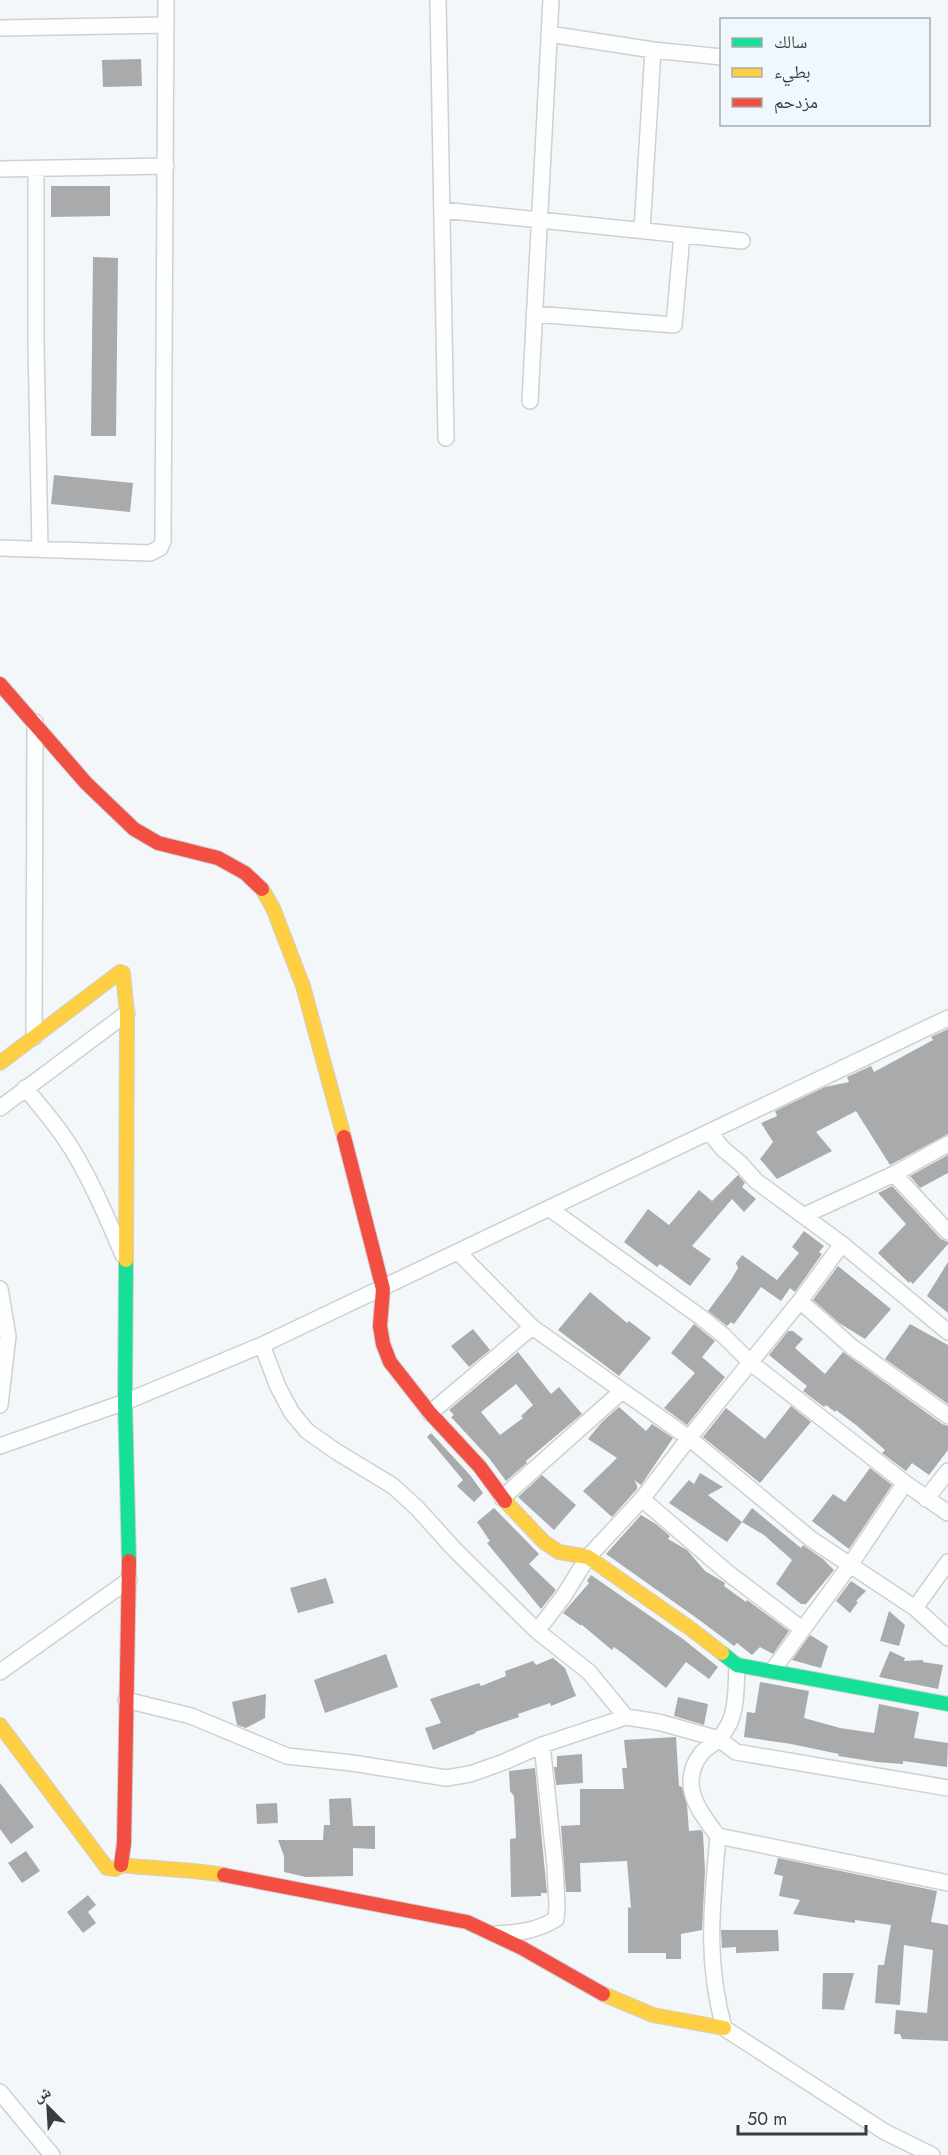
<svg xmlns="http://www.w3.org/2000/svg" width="948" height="2155" viewBox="0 0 948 2155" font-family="Jost,'Noto Naskh Arabic',sans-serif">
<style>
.building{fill:#a8aaac;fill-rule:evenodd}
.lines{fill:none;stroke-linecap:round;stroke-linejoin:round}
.street-casing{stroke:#ced0d2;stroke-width:18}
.fast-casing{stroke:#ced0d2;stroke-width:16}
.slow-casing{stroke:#ced0d2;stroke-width:16}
.jam-casing{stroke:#ced0d2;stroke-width:16}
.street{stroke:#fdfefe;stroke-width:15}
.fast{stroke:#16e098;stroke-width:14}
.slow{stroke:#ffcf43;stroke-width:14}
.jam{stroke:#f24e42;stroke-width:14}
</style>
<rect width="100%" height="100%" fill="#f4f7fa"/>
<path class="building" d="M141 59 142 86 103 87 102 60Z
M51 186H110V216L51 217Z
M93 257 118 258 116 436H91Z
M54 475 133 483 130 512 51 504Z
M948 1029V1134L890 1165 856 1111 816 1132 832 1151 777 1179 760 1159 773 1142 761 1123 777 1116 775 1111 825 1087 849 1082 847 1077 871 1066 874 1072 933 1040 931 1037Z
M948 1155V1173L920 1188 910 1176Z
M738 1175 745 1183 742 1187 756 1199 744 1212 732 1199 692 1246 711 1259 690 1286 660 1264 657 1267 624 1242 648 1209 669 1225 699 1190 712 1201Z
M892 1186 941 1239 948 1242V1244L913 1284 910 1281 909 1283 878 1253 906 1224 878 1193Z
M804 1231 824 1246 819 1252 822 1254 795 1292 790 1288 781 1301 761 1287 734 1324 731 1322 727 1326 708 1311 731 1280 738 1268 736 1263 742 1255 777 1280 799 1253 792 1247Z
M948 1262V1313L927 1296Z
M838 1266 891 1309 865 1339 839 1323 813 1300Z
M590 1292 627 1323 629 1321 651 1338 619 1376 558 1330Z
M694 1324 715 1341 702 1357 725 1377 687 1425 664 1408 695 1373 671 1353Z
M910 1324 948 1345V1404L885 1359Z
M473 1329 490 1350 469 1367 451 1346Z
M788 1331H793L803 1339 795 1348 825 1374 843 1352 942 1424 948 1426V1450L929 1475 912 1463 906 1471 882 1453 885 1450 856 1425 836 1410 835 1412 826 1405 824 1407 803 1391 807 1386 769 1355Z
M518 1352 551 1394 559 1387 582 1414 526 1461 527 1463 506 1481 489 1458 451 1417 454 1415 449 1410ZM516 1384 533 1405 521 1416 523 1418 500 1435 481 1412Z
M791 1406 811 1422 760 1483 703 1437 726 1408 765 1439Z
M619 1407 646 1431 652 1424 673 1438 641 1485 634 1480 637 1485V1489L612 1517 583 1491 617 1458 588 1439 602 1422Z
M431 1433 470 1475 483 1493 474 1502 457 1486 463 1480 427 1437Z
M870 1468 892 1485 849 1549 812 1521 833 1494 845 1502Z
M700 1473 723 1487 708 1495 742 1522 727 1542 669 1503 689 1480 694 1484Z
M542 1475 576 1505 554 1530 518 1497Z
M494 1508 539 1554 529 1564 556 1590 541 1609 487 1543 490 1541 477 1522Z
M752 1508 801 1548 803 1545 823 1559 834 1570 806 1604H801L776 1584 792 1560 764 1535 742 1522Z
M641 1515 656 1524 670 1536 668 1539 687 1550 705 1571 725 1583 724 1586 746 1602 747 1600 789 1631 773 1654 760 1647 752 1655 737 1643 734 1646 698 1619 606 1554Z
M591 1575 683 1639 718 1667 709 1679 686 1662 666 1688 625 1655 614 1647 612 1650 582 1625H580L563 1613 589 1583 587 1581Z
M326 1578 334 1603 298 1613 290 1588Z
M851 1581 866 1591 856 1601 858 1602 850 1613 836 1601Z
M889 1611 905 1625 899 1646 880 1641Z
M810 1635 828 1646 821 1668 792 1660Z
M890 1651 905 1658 904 1661 923 1660V1662L943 1665 938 1689 879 1677Z
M386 1654 398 1687 325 1713 314 1680Z
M553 1658 565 1668 576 1696 551 1706 550 1703 518 1714 519 1717 475 1732 476 1733 433 1750 425 1728 441 1723 430 1699 479 1683 481 1686 506 1676 505 1671 533 1661 536 1665Z
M760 1682 809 1691 804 1718 840 1728 874 1733 879 1704 919 1712 914 1738 948 1743 947 1767 903 1761V1764L877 1762 838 1756 839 1754 791 1744 744 1737 747 1712 755 1713Z
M266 1694 265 1718 246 1728 237 1725 232 1702Z
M678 1697 708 1704 704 1725 674 1716Z
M676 1737 679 1786 682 1787 687 1805 689 1831 701 1830 703 1833 705 1870 702 1930 681 1934V1959H666V1953H628V1907L631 1908 627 1861 580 1863 581 1892H566L561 1826 580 1825V1789H624L622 1768H627L624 1740Z
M582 1754 583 1783 556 1785 554 1767H557V1756Z
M535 1768 547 1893H541V1896L511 1897 510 1839 516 1838 514 1796 510 1791 509 1771Z
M0 1783 34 1827 11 1844 0 1829Z
M351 1798 353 1826H375V1849L353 1848V1876L306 1877 284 1872V1856L278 1840H323L324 1825H330L329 1799Z
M277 1803 278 1823 257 1824 256 1804Z
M26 1851 40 1871 22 1883 8 1863Z
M778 1858 937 1891 931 1922 948 1925V2041L902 2039 900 2034H894L896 2010 927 2013 933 1950 904 1945 900 2005 875 2003 878 1965H884L891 1925 855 1920V1923L793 1914 800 1900 779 1896 783 1876 774 1874Z
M88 1895 96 1905 88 1912 96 1923 83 1933 67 1912Z
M721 1930H778L779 1951 736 1953V1947L722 1948Z
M823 1973H854L844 2010 822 2009Z"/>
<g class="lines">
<defs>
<path id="street" d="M438 0 446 438
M0 28 166 25
M549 34 653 50 722 57
M0 169 166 166
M36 169V344L40 549
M442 210 742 241
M642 230 653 50
M534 314 674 325 682 235
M530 401 551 0
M0 548 150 553 160 548 163 541 166 0
M34 1037 35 722
M25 1088C42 1108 59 1128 73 1151 93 1184 108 1220 123 1255
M0 1108 127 1013
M709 1132 723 1149 741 1164 756 1181 842 1244 948 1332
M894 1174 948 1232
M550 1209 702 1318 723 1335 751 1363 905 1483 948 1513
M805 1215 894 1174 948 1144
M459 1253 532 1327 689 1438 811 1539 915 1608 948 1638
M0 1289 8 1336 0 1405
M800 1301 852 1347 948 1416
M262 1345 278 1387 292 1413 307 1431 337 1452 393 1486 418 1509 455 1550 537 1631 563 1597 588 1557 642 1499 689 1438 800 1301 842 1244
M430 1413 532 1327
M0 1446 125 1402 262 1345 948 1018
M502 1498 622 1391
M642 1499 728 1573 802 1629
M926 1499 948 1471
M915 1608 948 1562
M537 1631 589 1672 626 1717
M737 1665C736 1683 737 1708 729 1724 726 1729 722 1736 719 1739 713 1745 705 1748 701 1754 678 1784 699 1812 718 1836L948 1883
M772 1671 850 1565 905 1483
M0 1672 129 1580
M126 1700 191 1716 287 1756 352 1763 446 1778 470 1774 504 1762 542 1745 626 1717 658 1722 719 1739 736 1752 948 1788
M718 1836C712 1907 705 1958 724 2028L885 2132 932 2155
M495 1934C517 1933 537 1931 556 1919L557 1906 555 1866 542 1745
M0 2092 52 2155"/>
<path id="fast" d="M126 1260 125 1402 129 1561
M722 1653 737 1665 948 1704"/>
<path id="slow" d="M262 889 273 908 303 986 344 1137
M0 1063 120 972 123 973 127 1013 126 1260
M505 1501 544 1542 559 1552 588 1557 691 1629 722 1653
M0 1725 107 1868 115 1869 121 1865C156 1869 190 1869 224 1875
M603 1994 653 2015 724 2028"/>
<path id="jam" d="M0 684 86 783 134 829 158 843 218 858 245 873 262 889
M344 1137 383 1289 380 1326 383 1344 390 1362 430 1413 480 1467 505 1501
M121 1865 124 1843 129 1561
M224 1875 467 1922 522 1948 603 1994"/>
</defs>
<use href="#street" class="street-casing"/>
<use href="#fast" class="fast-casing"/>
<use href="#slow" class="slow-casing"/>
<use href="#jam" class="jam-casing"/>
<use href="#street" class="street"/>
<use href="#fast" class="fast"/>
<use href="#slow" class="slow"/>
<use href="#jam" class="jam"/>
</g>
<rect x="720" y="18" width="210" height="108" fill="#f1f8fd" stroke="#a8adb1" stroke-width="1.5"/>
<rect x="732" y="38" width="30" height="9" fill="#16e098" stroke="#a8adb1" stroke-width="1.5"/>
<text x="774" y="48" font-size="18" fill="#3a3d3f">سالك</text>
<rect x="732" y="68" width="30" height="9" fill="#ffcf43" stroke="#a8adb1" stroke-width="1.5"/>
<text x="774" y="78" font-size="18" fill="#3a3d3f">بطيء</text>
<rect x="732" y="98" width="30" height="9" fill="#f24e42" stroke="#a8adb1" stroke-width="1.5"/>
<text x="774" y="108" font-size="18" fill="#3a3d3f">مزدحم</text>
<g transform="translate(48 2107) rotate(336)" stroke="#f1f8fd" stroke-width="4.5" paint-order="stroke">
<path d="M0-4.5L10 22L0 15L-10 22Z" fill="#3a3d3f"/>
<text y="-9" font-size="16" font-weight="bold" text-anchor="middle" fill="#3a3d3f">ش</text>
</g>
<path d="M738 2125v9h128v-9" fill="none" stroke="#3a3d3f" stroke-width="3"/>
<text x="747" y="2125" font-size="18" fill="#3a3d3f" stroke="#f1f8fd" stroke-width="4.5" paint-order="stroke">50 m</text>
</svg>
